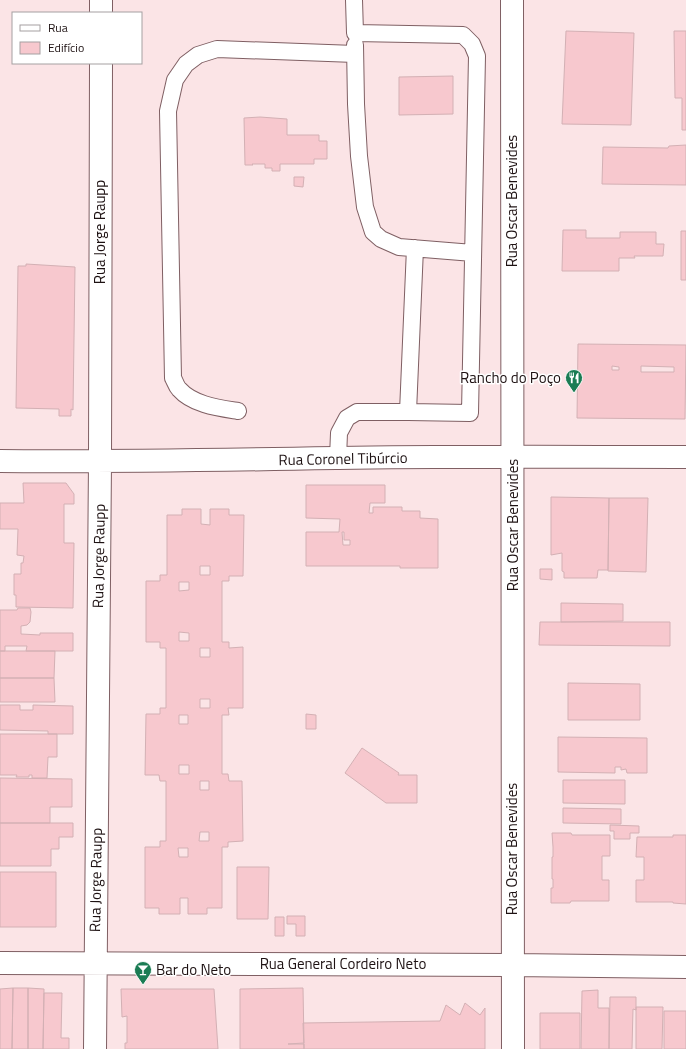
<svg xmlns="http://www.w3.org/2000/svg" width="686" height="1049" viewBox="0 0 686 1049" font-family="'Titillium Web',sans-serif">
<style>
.building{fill:#f7c8ce;stroke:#d3b0b4;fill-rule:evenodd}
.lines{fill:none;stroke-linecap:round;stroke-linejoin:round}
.lane-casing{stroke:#7f5f63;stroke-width:18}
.street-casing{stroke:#7f5f63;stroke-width:24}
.lane{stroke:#fff;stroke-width:16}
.street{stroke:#fff;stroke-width:22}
.labels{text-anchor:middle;stroke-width:3;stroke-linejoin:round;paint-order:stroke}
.street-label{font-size:15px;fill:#1e1213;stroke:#fff}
.poi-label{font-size:15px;fill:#1e1213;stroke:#fff;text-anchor:end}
</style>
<rect width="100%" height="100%" fill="#fbe4e6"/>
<path class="building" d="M566 31 634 33 631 125 562 124Z
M674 31H686V130H682V98H675Z
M453 76V114L399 115V77Z
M260 117 287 119V135H319V141H327V159H314V164H280V171H272V168H265V164H252L253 165H245L244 118Z
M686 145V185L602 184 603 147 668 148 669 146Z
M294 177H304L303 187 294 186Z
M563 230H586V238H620V232H656V244H664L663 256H634L635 258H619V271H562Z
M681 231H686V280H681Z
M26 264 75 267 73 410 71 409V416H59V409L16 408 18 266H26Z
M578 344 686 345 685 419 577 418ZM612 366 619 367V370H612ZM641 366 674 367V372H641Z
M23 483H66L74 494V504H64V543H74L73 608 16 607V595H14V574H21V563H23L24 556 17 555 18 529H0V503H24Z
M306 485H385V503H370L369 513H373V507H402V511H420V518L438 519V568H400V566H306V532H339L340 519 306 518ZM342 532H344V540H350V545H343Z
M551 497 609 498 608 570H598L597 578H564V572L562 571V553L551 555Z
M609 498H648L646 572 608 571Z
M182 509H201V524L210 525V509H229V515H244L243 576H229V581H222V642H229V648L243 647V708H228L229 715H222V774H228L229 781H242L243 841 228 842V847H222V908H207V914H188V898H180V914H159V908H145V847H160V841H166V781H160L159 775H145L146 714H160V708H166V648H160V642H146V581H160V575H167V515H182ZM200 566H210V575H200ZM179 582H189V590L179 591ZM179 632 189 633V641H179ZM200 648H210V657H200ZM200 699H210V708H200ZM179 715H188V724H179ZM179 765H189V774H179ZM200 781H209V790H200ZM200 832H209V841H199ZM178 848H188V857H179Z
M540 569H552V580L540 579Z
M561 603 623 604V621L561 622Z
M18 608H30L31 612 30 622 27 625 21 626V634L40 635V633H73V651H26L27 646H5V651H0V610H17Z
M540 622H670V646L539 645Z
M0 651H55L54 678H0Z
M0 678H54L55 702H0Z
M568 683 640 684V720H568Z
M0 705H20V710H33V705L73 706V734H48V731L0 730Z
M306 714 316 715V729H306Z
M0 734H57V757H48L47 778H32V775H29V777H16L17 775H0Z
M558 737 647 738V773H627L626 769 621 770V767H615V773L558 772Z
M362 748 399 773 398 775H417V803H386L345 773Z
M0 778 72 779V807H50V823H0Z
M563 780H625V804L563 803Z
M563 808 621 809V824L563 823Z
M0 823H73V837H59V849H51V866H0Z
M610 825 639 826V833H630V839H614V831H610Z
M552 833H571L572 835H610V856H602V880H609V901H571L570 903H551V888H553V879H552V857H553V847Z
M673 835H686V904L673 903V902H636V880H644V857H636L637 837H673Z
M237 867H269L268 919H237Z
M0 872H56V927H0Z
M287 916H305V936H296V924H287Z
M275 917H284V936H275Z
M13 988 12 1049H0V989Z
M13 988H28V1049H12Z
M28 988 44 989 43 1049H28Z
M303 988 304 1043 288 1044H304V1049H240V989Z
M121 989H214L218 1049H125V1043H127V1016L122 1017Z
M598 990V1008H609V1049H581L582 991Z
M44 993H62L61 1038H69V1049H43Z
M610 997H636V1010L633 1009 632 1049H609Z
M465 1003 480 1015 485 1008V1049H304L303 1023 440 1021 446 1005 460 1015Z
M636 1007H663L662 1049H636Z
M664 1011H686V1049H664Z
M540 1013H580V1049H540Z"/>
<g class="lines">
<defs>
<path id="lane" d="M354 0 355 33 463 35 472 44 477 56 470 413 408 412 415 248
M355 45 356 104 359 156 365 207 373 232 381 239 399 247 473 253
M238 411C219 408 193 405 179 389 176 386 175 381 173 378L168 111 175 80 186 64 198 55 217 49 355 54
M338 458 339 433 347 418 357 412H408"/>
<path id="street" d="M512 0 513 1049
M101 13V0
M0 461C113 462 225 460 338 458 454 456 570 457 686 457
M0 963 512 965 686 967
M95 1049 100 462 101 63"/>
</defs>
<use href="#lane" class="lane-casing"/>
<use href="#street" class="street-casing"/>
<use href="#lane" class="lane"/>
<use href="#street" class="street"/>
</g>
<defs>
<symbol id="restaurant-pin" viewBox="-11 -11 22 30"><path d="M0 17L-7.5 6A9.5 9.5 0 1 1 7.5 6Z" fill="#1b7c54" stroke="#fff"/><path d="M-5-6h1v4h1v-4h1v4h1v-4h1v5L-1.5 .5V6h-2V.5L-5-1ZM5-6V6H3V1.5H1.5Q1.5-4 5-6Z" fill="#fff"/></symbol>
<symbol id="bar-pin" viewBox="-11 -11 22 30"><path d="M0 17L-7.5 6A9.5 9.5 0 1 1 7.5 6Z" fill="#1b7c54" stroke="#fff"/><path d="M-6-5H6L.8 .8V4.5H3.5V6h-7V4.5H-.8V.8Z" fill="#fff"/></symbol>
</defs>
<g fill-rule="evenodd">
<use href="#restaurant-pin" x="564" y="368" width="20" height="27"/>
<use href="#bar-pin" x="133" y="960" width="20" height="27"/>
</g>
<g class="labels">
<g class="street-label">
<text transform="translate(512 201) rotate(-90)" y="5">Rua Oscar Benevides</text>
<text transform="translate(100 232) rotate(-90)" y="5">Rua Jorge Raupp</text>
<text transform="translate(343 459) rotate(-1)" y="5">Rua Coronel Tibúrcio</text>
<text transform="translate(513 525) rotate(-90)" y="5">Rua Oscar Benevides</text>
<text transform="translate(99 556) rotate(-89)" y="5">Rua Jorge Raupp</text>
<text transform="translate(512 849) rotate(-90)" y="5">Rua Oscar Benevides</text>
<text transform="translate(96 880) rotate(-89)" y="5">Rua Jorge Raupp</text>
<text x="343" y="969">Rua General Cordeiro Neto</text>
</g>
<g class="poi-label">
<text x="561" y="383">Rancho do Poço</text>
<text x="156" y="975" text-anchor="start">Bar do Neto</text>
</g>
</g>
<rect x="12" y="12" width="130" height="52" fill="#ffffff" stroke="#a5a0a1"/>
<rect x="20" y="25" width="20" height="6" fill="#ffffff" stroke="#a5a0a1"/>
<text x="48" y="32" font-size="12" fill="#1e1213">Rua</text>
<rect x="20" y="42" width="20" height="12" fill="#f7c8ce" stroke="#a5a0a1"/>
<text x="48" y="52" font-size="12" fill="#1e1213">Edifício</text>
</svg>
